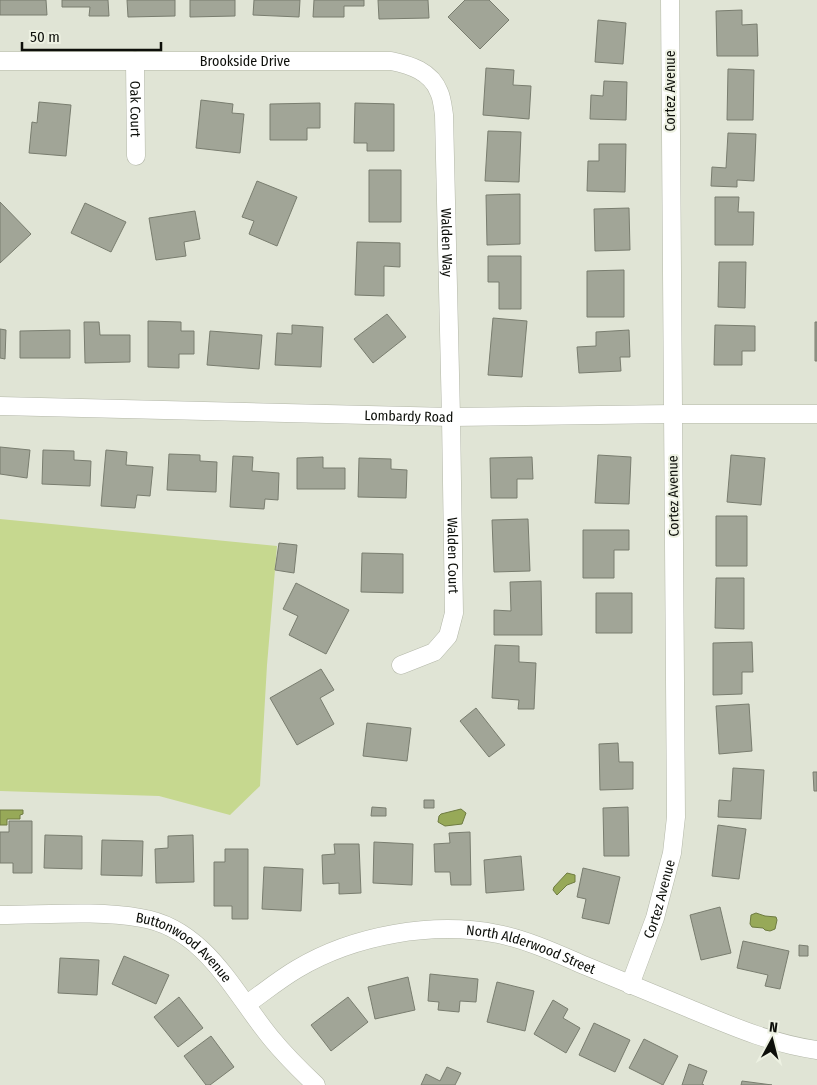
<svg xmlns="http://www.w3.org/2000/svg" width="817" height="1085" viewBox="0 0 817 1085" font-family="'Fira Sans Condensed',sans-serif">
<style>
.green{fill:#c6d88f}
.water{fill:#97a958;stroke:#6e7b41}
.building{fill:#a1a597;stroke:#797d6f}
.lines{fill:none;stroke-linecap:round;stroke-linejoin:round}
.minor-casing{stroke:#b3b7a8;stroke-width:19}
.minor{stroke:#fff;stroke-width:18}
.labels{text-anchor:middle;stroke-width:4;stroke-linejoin:round;paint-order:stroke}
.street-label{font-size:14px;fill:#0d0f0a;stroke:#edf1e2}
</style>
<rect width="100%" height="100%" fill="#e0e4d5"/>
<path class="green" d="M0 519 277 546 267 665 260 786 230 815 159 796 0 791Z"/>
<path class="water" d="M461 809 466 813 462 824 445 826 438 822 439 816 441 814Z
M0 810H23V814L20 815V819H7V825H0Z
M567 873 575 875V882L567 885 557 895 553 890 554 887Z
M756 913 765 916 776 917 777 920 775 929 770 931 765 930 763 928 752 927 750 924 751 915Z"/>
<path class="building" d="M0 0H46L47 15H0Z
M62 0H108L109 16H89L90 7H62Z
M127 0H175V16L128 17Z
M190 0H235V16L190 17Z
M254 0H300L299 17 253 15Z
M314 0H364V6H344V17H313Z
M378 0H428L429 18 379 19Z
M465 0H489L509 20 480 49 448 17Z
M742 10V25L757 24 758 56H717L716 11Z
M598 20 626 23 623 64 595 62Z
M486 68 514 70 513 85 531 86 529 119 483 115Z
M728 69 754 70 753 120H727Z
M604 81 627 82 626 120 590 119 591 95 603 96Z
M201 100 233 104 232 113 244 114 240 153 196 148Z
M39 102 71 105 66 156 29 153 32 122 37 123Z
M320 103V128H307V140H270V104Z
M355 103 394 104V151H367V143H354Z
M488 131 521 132 519 182 485 181Z
M728 133 756 134 754 181 737 180V187L711 186 712 167 726 168Z
M599 144H626L625 192 587 191 588 161H599Z
M369 170H401V222H369Z
M257 181 297 197 277 246 249 234 254 221 242 217Z
M520 194V244L487 245 486 195Z
M715 197H739L738 212H754L753 245H715Z
M0 202 31 234 0 263Z
M85 203 126 222 111 252 71 233Z
M629 208 630 250 595 251 594 209Z
M195 211 200 239 184 242 186 256 156 260 149 218Z
M357 242 400 243V267L384 266V296L355 295Z
M488 256H521V309H499V282H488Z
M719 262H746L745 308 718 307Z
M624 270V317H587V271Z
M387 314 406 337 373 363 354 339Z
M493 318 527 321 522 377 488 375Z
M148 321 181 322V331H194V354H179V368L148 367Z
M84 322H99L100 335H130V362L85 363Z
M815 322H817V361H815Z
M292 325 323 327 321 367 275 365 277 333 292 334Z
M715 325 755 326V351H742V365H714Z
M0 329 6 330 5 359 0 358Z
M70 330V358H20V331Z
M629 330 630 357H620L621 371 579 373 577 347 596 346V332Z
M210 331 262 335 259 369 207 365Z
M0 447 30 450 27 478 0 474Z
M43 450 74 451V460L91 461 90 486 42 484Z
M106 450 127 452 126 465 153 467 150 496 137 495 135 508 101 506Z
M169 454 200 455V461L217 462 216 492 167 490Z
M598 455 631 457 629 504 595 503Z
M731 455 765 458 761 505 727 502Z
M233 456 253 457 252 471 279 473 278 500 265 499 264 509 230 507Z
M323 457V468H345V489H297V458Z
M532 457 533 479H517V498H491L490 458Z
M359 458 391 459V469L407 470 406 498 358 497Z
M716 516H747V566H716Z
M528 519 530 571 494 572 492 520Z
M583 530H629V550H614V578H583Z
M279 543 297 545 294 573 275 570Z
M362 553 403 554V593L361 592Z
M716 578H744V629L715 628Z
M541 581 542 635H494V610L511 611 510 582Z
M296 583 349 610 326 654 289 635 298 616 283 609Z
M596 593H632V633H596Z
M752 642 753 672H742V694L713 695V643Z
M495 645 519 646V662L536 663 534 709H518L519 700 492 698Z
M321 669 334 690 320 698 334 724 297 745 270 698Z
M749 704 752 751 719 754 716 706Z
M476 708 505 745 489 757 460 721Z
M367 723 411 728 407 761 363 756Z
M618 743 619 762H633V789L600 790 599 744Z
M733 768 764 770 761 819 718 817 719 800 731 801Z
M813 772H817V791H814Z
M424 800H434V808H424Z
M372 807 386 808V816H371Z
M628 807 629 856H604L603 808Z
M9 821H32V873H13V863H0V832H9Z
M718 825 746 829 739 879 712 876Z
M470 832 471 885H451L450 872H435L434 844 450 843 449 833Z
M45 835 82 836V869L44 868Z
M193 835 194 882 156 883 155 849 168 848V836Z
M102 840 143 841 142 876 101 875Z
M374 842 413 844 412 885 373 883Z
M334 844H359L361 893 339 894V883L323 884 322 855 335 854Z
M225 849H248V919H232V906H214V862H225Z
M521 856 524 890 486 893 484 860Z
M264 867 303 869 301 911 262 909Z
M583 868 620 877 609 924 582 918 586 899 577 897Z
M720 907 731 953 701 960 690 915Z
M743 941 789 951 780 989 765 986 768 975 737 968Z
M799 945 808 946V956H799Z
M124 956 169 975 156 1004 112 984Z
M60 958 99 960 97 995 58 993Z
M430 974 478 979 476 1002 460 1001 459 1012 438 1010 439 1002 428 1001Z
M408 977 415 1010 375 1019 368 987Z
M497 982 534 991 525 1031 487 1022Z
M179 997 203 1028 178 1047 154 1017Z
M348 997 368 1022 331 1051 311 1025Z
M553 1000 568 1009 563 1018 580 1028 566 1053 534 1034Z
M594 1023 630 1040 615 1072 579 1055Z
M211 1036 234 1067 210 1085H206L184 1056Z
M644 1039 678 1056 663 1085 629 1068Z
M689 1064 707 1071 702 1084 704 1085H682Z
M447 1067 461 1073 455 1085H421L426 1074 440 1081Z
M742 1081 772 1085H741Z"/>
<g class="lines">
<defs>
<g id="minor">
<path id="s1" d="M0 61H391C410 65 431 71 439 92 442 98 443 108 444 115L451 417 454 613 448 636 434 652 401 665"/>
<path id="s2" d="M135 61 136 156"/>
<path id="s3" d="M0 406 451 417 672 414H817"/>
<path id="s4" d="M0 915C45 915 96 910 141 918 205 928 234 993 271 1038 285 1055 300 1070 316 1085"/>
<path id="s5" d="M630 985 655 918 672 853 676 817 670 0"/>
<path id="s6" d="M247 1004C264 992 280 979 297 969 354 935 433 921 498 934 528 940 558 954 586 966 620 980 654 994 688 1008 729 1025 772 1044 817 1050"/>
</g>
</defs>
<use href="#minor" class="minor-casing"/>
<use href="#minor" class="minor"/>
</g>
<g class="labels">
<g class="street-label">
<text dy="5" stroke="none"><textPath href="#s1" startOffset="245">Brookside Drive</textPath></text>
<text transform="translate(670 91) rotate(-90)" y="5">Cortez Avenue</text>
<text dy="5" stroke="none"><textPath href="#s2" startOffset="48">Oak Court</textPath></text>
<text dy="5" stroke="none"><textPath href="#s1" startOffset="602">Walden Way</textPath></text>
<text dy="5" stroke="none"><textPath href="#s3" startOffset="409">Lombardy Road</textPath></text>
<text transform="translate(673 496) rotate(-91)" y="5">Cortez Avenue</text>
<text dy="5" stroke="none"><textPath href="#s1" startOffset="915">Walden Court</textPath></text>
<text dy="5" stroke="none"><textPath href="#s5" startOffset="91">Cortez Avenue</textPath></text>
<text dy="5" stroke="none"><textPath href="#s4" startOffset="194">Buttonwood Avenue</textPath></text>
<text dy="5" stroke="none"><textPath href="#s6" startOffset="305">North Alderwood Street</textPath></text>
</g>
</g>
<g transform="translate(772 1040) rotate(7)" stroke="#edf1e2" stroke-width="4" paint-order="stroke">
<path d="M0-4L9 19L0 12L-9 19Z" fill="#0d0f0a"/>
<text y="-8" font-size="14" font-weight="bold" text-anchor="middle" fill="#0d0f0a">N</text>
</g>
<path d="M22 42v8h139v-8" fill="none" stroke="#0d0f0a" stroke-width="2.5"/>
<text x="30" y="42" font-size="15" fill="#0d0f0a" stroke="#edf1e2" stroke-width="4" paint-order="stroke">50 m</text>
</svg>
